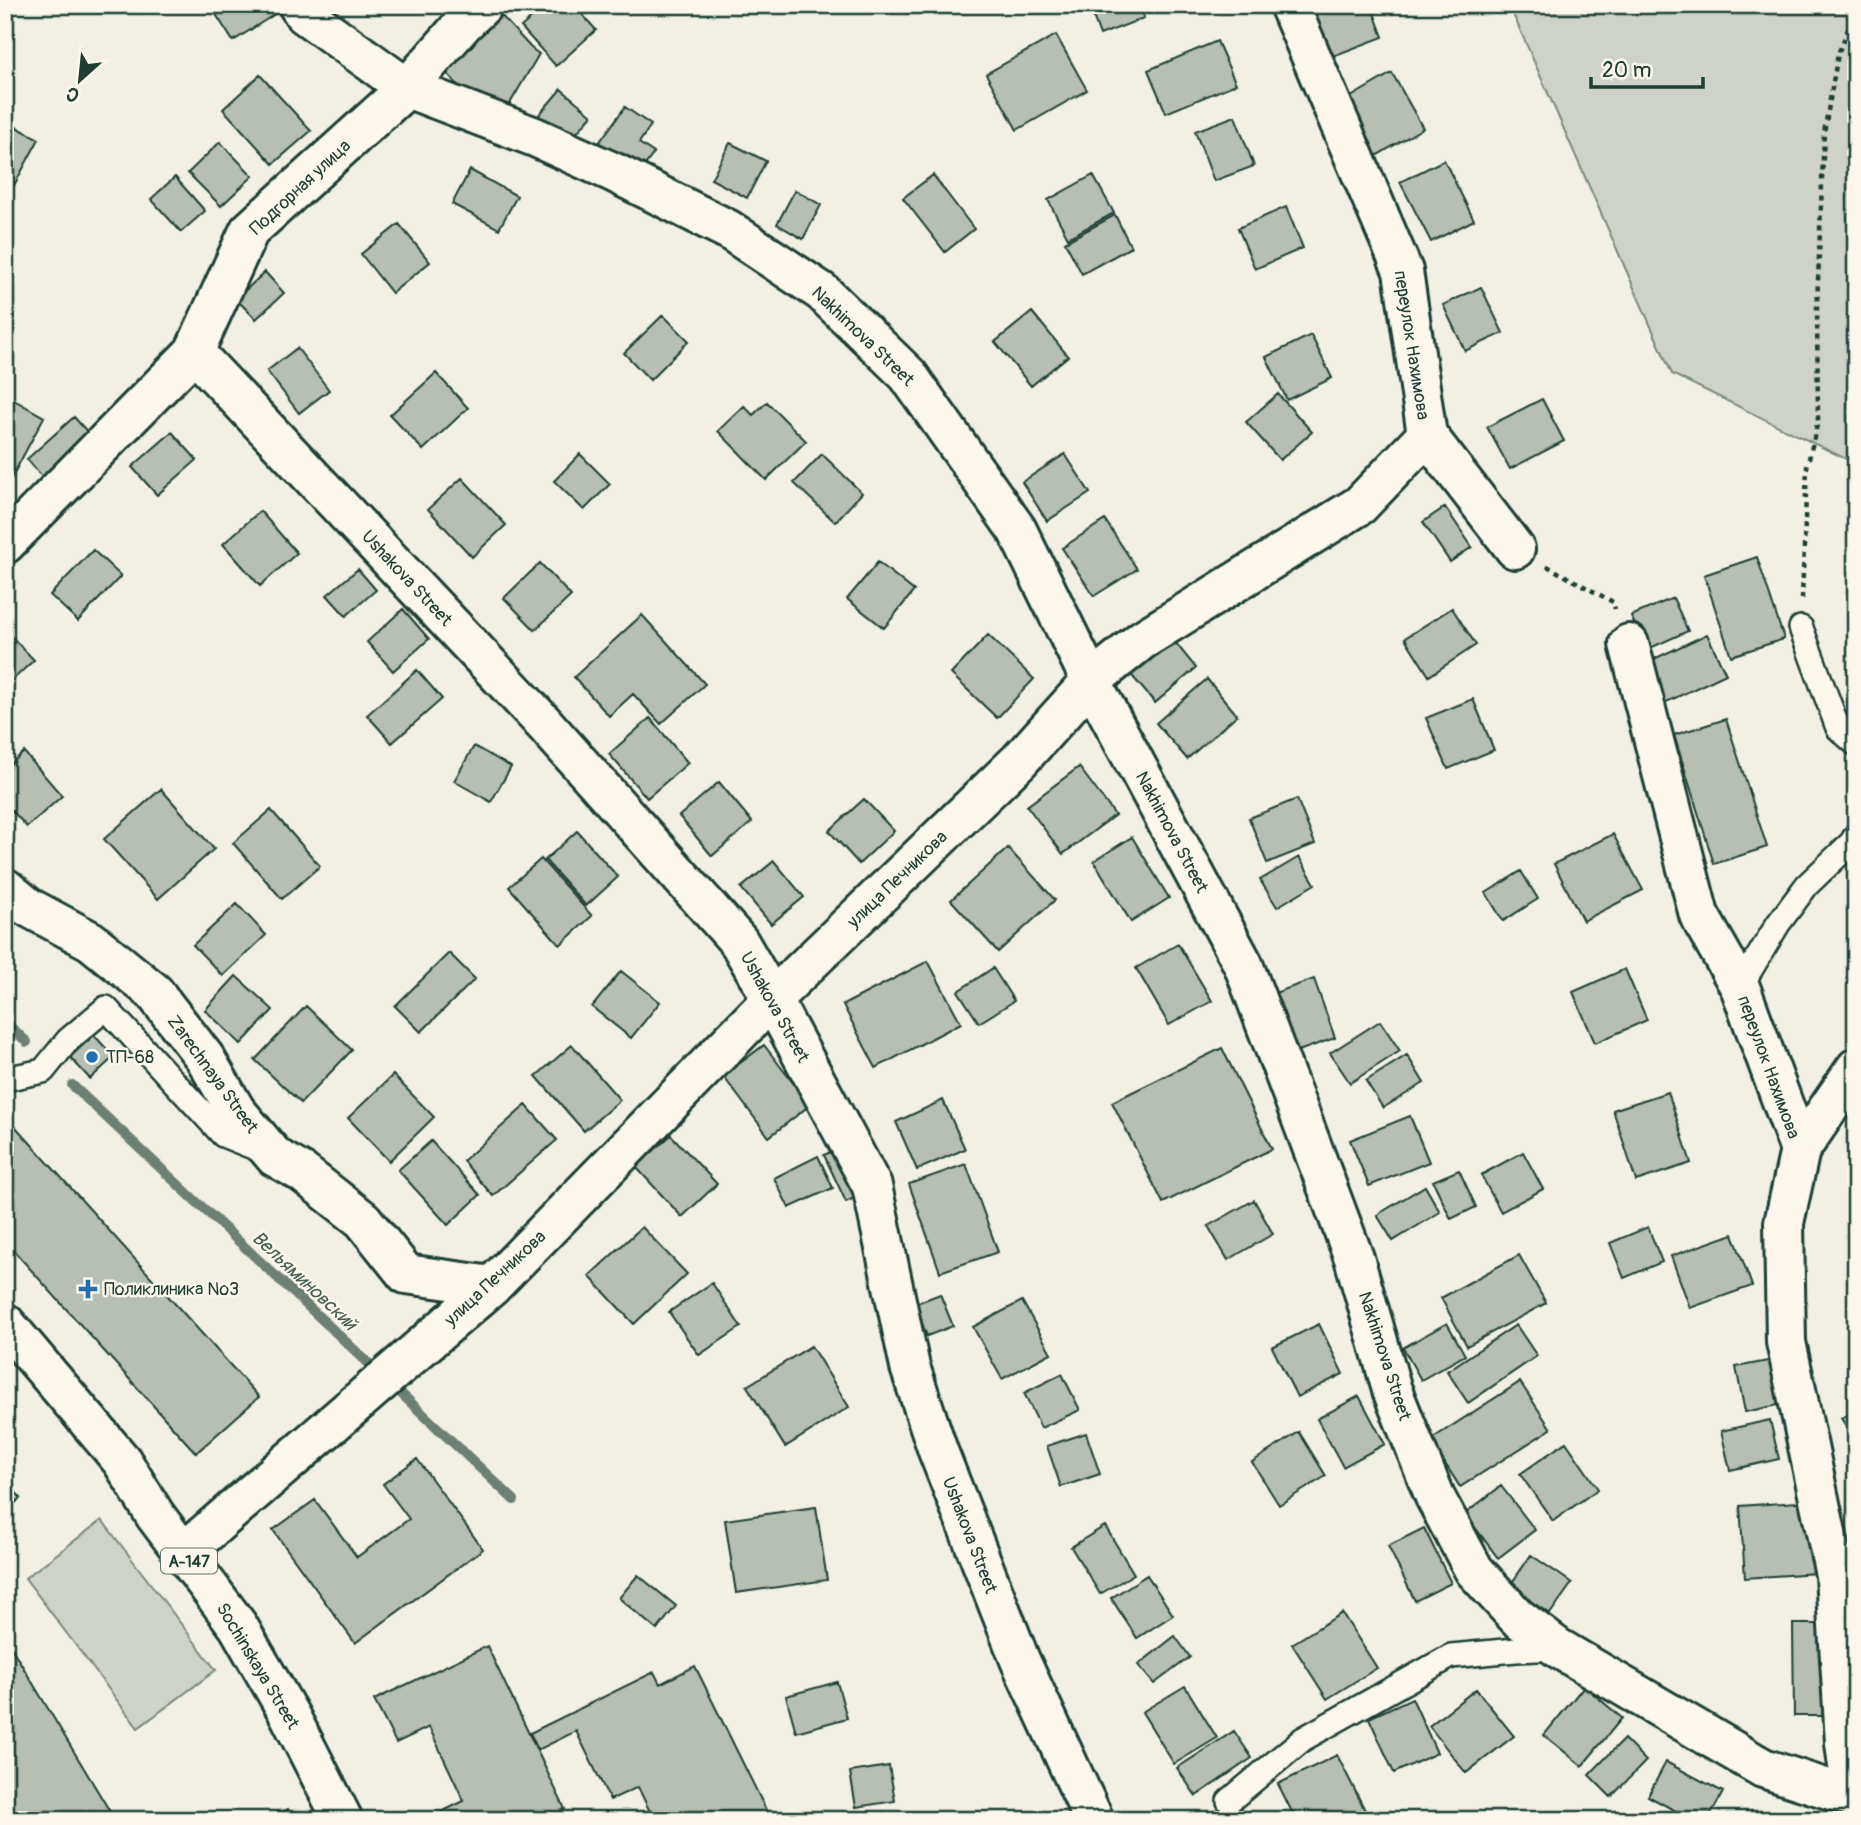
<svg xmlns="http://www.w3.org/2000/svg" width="1861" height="1825" viewBox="0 0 1861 1825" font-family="Pangolin,sans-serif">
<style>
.green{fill:#cfd2c8;stroke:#77887e;stroke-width:2}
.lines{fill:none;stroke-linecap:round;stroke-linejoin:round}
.stream{stroke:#6e7f75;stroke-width:10}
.building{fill:#b7beb3;stroke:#1f3d34;stroke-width:2}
.lane-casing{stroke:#1f3d34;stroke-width:28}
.street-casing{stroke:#1f3d34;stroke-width:44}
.highway-casing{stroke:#1f3d34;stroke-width:44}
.path{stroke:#1f3d34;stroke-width:4.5;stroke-dasharray:5 5;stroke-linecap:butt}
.lane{stroke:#fbf7ec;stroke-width:23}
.street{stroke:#fbf7ec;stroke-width:38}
.highway{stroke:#fbf7ec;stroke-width:38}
.poi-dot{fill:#1f6fb2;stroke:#fbf7ec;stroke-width:2.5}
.labels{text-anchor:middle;stroke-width:5;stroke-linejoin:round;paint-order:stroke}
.shield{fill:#fbf7ec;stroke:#61756b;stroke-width:2}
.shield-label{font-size:16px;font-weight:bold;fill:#1f3d34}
.street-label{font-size:18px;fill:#1f3d34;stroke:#fbf7ec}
.poi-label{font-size:18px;fill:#1f3d34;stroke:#fbf7ec;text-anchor:start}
.water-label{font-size:19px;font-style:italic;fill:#465e55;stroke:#fbf7ec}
</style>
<rect width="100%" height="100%" fill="#f2f0e5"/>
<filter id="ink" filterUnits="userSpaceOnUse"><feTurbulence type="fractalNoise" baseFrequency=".0143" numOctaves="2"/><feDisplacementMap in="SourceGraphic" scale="14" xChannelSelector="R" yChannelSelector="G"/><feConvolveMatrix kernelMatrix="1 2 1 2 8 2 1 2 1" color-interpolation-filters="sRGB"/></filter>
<g filter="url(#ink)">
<path class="green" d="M1509 5H1856V464L1672 374Z
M102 1520 216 1670 138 1728 25 1578Z"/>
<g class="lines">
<path class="stream" d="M5 1022 27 1042
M72 1085 379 1373
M391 1384 514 1500"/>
</g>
<path class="building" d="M210 5H270L275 14 233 41Z
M546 5H574L596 30 556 66 521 27Z
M1089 5H1140L1144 18 1100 35Z
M1324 5H1371L1383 37 1325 59 1306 12Z
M498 12 531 48 539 54 505 112 471 100 439 64Z
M1056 35 1087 90 1017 130 986 74Z
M1217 41 1236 84 1166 113 1148 70Z
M1392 73 1423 128 1376 156 1344 101Z
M260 75 311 131 273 164 223 109Z
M561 89 592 115 569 142 538 116Z
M625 107 651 125 639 143 654 153 637 176 596 147Z
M1235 116 1254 166 1214 181 1195 131Z
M5 121 39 139 5 202Z
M220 142 253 176 221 206 188 173Z
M730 143 766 161 747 198 711 179Z
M1444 160 1474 220 1431 242 1400 182Z
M470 170 517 196 499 229 452 204Z
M933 175 974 229 945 252 903 198Z
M1093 175 1114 213 1068 238 1048 200Z
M175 177 205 211 181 232 151 199Z
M795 190 821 205 803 239 777 224Z
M1286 207 1303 248 1255 269 1238 228Z
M1115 215 1131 247 1082 274 1065 242Z
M399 224 430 262 392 293 361 254Z
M265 272 284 293 256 319 236 299Z
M1481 287 1503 333 1465 351 1443 305Z
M1032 312 1068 356 1031 386 995 342Z
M663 315 689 341 650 380 624 353Z
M1311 335 1332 378 1287 400 1266 357Z
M297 348 329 390 299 413 267 371Z
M436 373 468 408 423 450 390 415Z
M1278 394 1312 432 1280 460 1246 422Z
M7 396 44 417 5 490V400Z
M1542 399 1564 441 1510 469 1487 427Z
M767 402 806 441 766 480 718 431 744 406 753 415Z
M74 417 91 436 43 478 27 459Z
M172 432 197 460 157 495 132 467Z
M580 454 610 484 584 510 554 481Z
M822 454 862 493 835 522 794 483Z
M1065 454 1090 493 1047 521 1022 482Z
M462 478 506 525 472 557 428 509Z
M1445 507 1472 547 1450 562 1423 522Z
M260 511 297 553 260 586 223 544Z
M1105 520 1137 569 1094 596 1062 548Z
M93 550 121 576 78 621 50 595Z
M1757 557 1784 639 1731 656 1704 575Z
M878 562 914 591 884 628 847 599Z
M540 563 571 596 535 630 504 598Z
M358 569 376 590 346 616 327 595Z
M1673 598 1688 631 1646 650 1631 616Z
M1452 608 1476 645 1429 676 1405 638Z
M403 609 429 639 393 671 367 642Z
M642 615 705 684 661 724 633 694 609 716 574 677Z
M5 630 34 660 5 687Z
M1707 634 1726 674 1656 707 1637 667Z
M988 635 1034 679 997 718 951 674Z
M1170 636 1196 668 1155 703 1128 671Z
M417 670 442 699 392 743 367 715Z
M1207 679 1237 715 1187 759 1156 723Z
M1473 699 1494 750 1448 769 1426 718Z
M650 718 688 763 647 798 609 754Z
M1726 719 1767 847 1714 864 1674 735Z
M474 746 511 767 491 802 454 781Z
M24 752 62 796 27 827 5 803V769Z
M1079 767 1115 815 1063 854 1027 806Z
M719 782 752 822 712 856 679 816Z
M161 789 214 849 158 899 104 839Z
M864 799 894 831 859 864 829 831Z
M1297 799 1315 844 1267 863 1249 818Z
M271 810 320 866 282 899 233 843Z
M577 831 618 877 586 906 545 860Z
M1613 834 1643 890 1583 921 1554 864Z
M1132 837 1169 898 1131 922 1094 861Z
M1008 848 1055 900 998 952 951 900Z
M1299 857 1315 884 1277 907 1260 880Z
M541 859 592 916 560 945 509 887Z
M774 861 804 897 771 924 741 888Z
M1521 871 1538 899 1503 921 1486 893Z
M237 904 266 935 223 976 193 945Z
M1178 944 1212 1001 1169 1025 1136 968Z
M449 953 475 979 421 1032 395 1006Z
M928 961 961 1023 876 1068 843 1005Z
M993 968 1014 1001 979 1023 958 991Z
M1625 969 1647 1020 1595 1043 1573 992Z
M621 971 660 1002 631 1038 592 1007Z
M236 976 273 1010 241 1044 205 1010Z
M1314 979 1335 1038 1290 1054 1269 995Z
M306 1006 352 1050 301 1103 255 1060Z
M1380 1021 1400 1051 1350 1083 1330 1053Z
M94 1035 114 1057 90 1079 70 1057Z
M572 1045 620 1100 584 1131 536 1076Z
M764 1045 810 1105 769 1137 723 1076Z
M1222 1048 1272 1149 1163 1203 1112 1102Z
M1407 1055 1424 1083 1383 1108 1366 1081Z
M393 1075 434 1117 389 1161 348 1118Z
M1668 1092 1691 1163 1636 1181 1613 1110Z
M943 1100 965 1149 917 1170 896 1122Z
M526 1105 557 1140 493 1196 463 1161Z
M5 1115 259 1397 196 1453 5 1241Z
M1410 1116 1429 1162 1369 1186 1350 1140Z
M671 1135 717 1184 682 1217 636 1167Z
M431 1141 480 1195 448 1225 398 1170Z
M843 1146 865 1193 846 1202 824 1155Z
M1523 1152 1543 1189 1501 1212 1481 1175Z
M818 1156 833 1188 789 1208 774 1178Z
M966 1164 998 1252 940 1272 909 1184Z
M1459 1170 1476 1207 1451 1219 1433 1181Z
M1425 1186 1440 1212 1393 1241 1377 1215Z
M1254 1200 1273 1234 1228 1260 1208 1226Z
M642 1227 687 1274 634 1324 589 1276Z
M1648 1227 1662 1262 1624 1278 1610 1243Z
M1733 1234 1752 1286 1690 1308 1671 1256Z
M1519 1255 1546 1303 1467 1346 1441 1298Z
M712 1283 741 1327 699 1355 669 1312Z
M940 1294 953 1326 927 1336 914 1304Z
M1022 1301 1051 1353 1002 1379 973 1327Z
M1447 1323 1465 1355 1421 1380 1403 1348Z
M1319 1324 1343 1374 1297 1397 1272 1347Z
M1516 1325 1537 1356 1468 1403 1447 1371Z
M811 1346 849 1407 785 1447 747 1386Z
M1779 1359 1788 1403 1745 1412 1736 1367Z
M1062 1374 1080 1410 1041 1428 1024 1393Z
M1520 1382 1551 1429 1460 1487 1430 1440Z
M1359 1396 1385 1444 1343 1467 1317 1419Z
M1856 1410V1444L1841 1418Z
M1770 1420 1779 1459 1730 1470 1721 1431Z
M1299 1432 1326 1476 1279 1505 1252 1462Z
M1086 1433 1100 1474 1061 1487 1047 1446Z
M1566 1442 1598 1489 1553 1521 1520 1474Z
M417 1459 483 1549 355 1643 273 1530 315 1500 357 1557 409 1519 383 1484Z
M5 1481 21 1498 5 1512Z
M1501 1486 1535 1530 1498 1558 1465 1514Z
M1811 1501 1816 1573 1745 1578 1740 1506Z
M816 1507 827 1580 736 1593 725 1520Z
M1105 1526 1134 1574 1100 1594 1071 1547Z
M1424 1528 1451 1583 1415 1601 1388 1546Z
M1531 1555 1572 1583 1550 1614 1509 1587Z
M638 1575 676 1606 657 1630 619 1598Z
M1147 1575 1173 1615 1137 1638 1111 1598Z
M1342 1613 1377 1668 1327 1699 1292 1644Z
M1793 1624H1831L1832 1716H1794Z
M1175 1636 1190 1657 1154 1684 1138 1665Z
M5 1637 115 1820H16L5 1803Z
M487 1646 565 1809 542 1820H435L433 1816 464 1801 429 1727 396 1743 374 1700Z
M695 1666 771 1820H654L638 1787 610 1800 576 1731 538 1750 530 1733 654 1672 660 1684Z
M837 1682 847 1718 796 1732 786 1696Z
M1185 1686 1217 1738 1174 1764 1142 1712Z
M1584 1686 1622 1718 1582 1766 1544 1735Z
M1476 1689 1514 1736 1466 1773 1429 1726Z
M1412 1698 1437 1753 1394 1773 1369 1718Z
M1234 1731 1252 1758 1196 1796 1177 1768Z
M1624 1739 1646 1761 1611 1797 1589 1775Z
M1337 1755 1370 1820H1296L1278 1784Z
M1666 1762 1723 1792 1708 1820H1692L1648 1796Z
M889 1766 895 1801 856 1807 850 1772Z
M288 1809 293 1820H265Z"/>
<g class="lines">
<defs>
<path id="lane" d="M1801 628 1838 728 1856 744
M1740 987 1778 924 1807 885 1852 842 1856 835
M5 1079 43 1071 68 1040 106 1008 223 1135 263 1151
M1229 1801 1303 1739 1451 1656 1516 1650 1558 1648"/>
<path id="street" d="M298 5 304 14 407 88 535 137 615 173 729 230 822 292 908 375 1017 530 1091 681 1243 964 1354 1258 1392 1390 1435 1497 1474 1570 1517 1617 1558 1648 1763 1768 1856 1798
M1290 7 1403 271 1427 435 1515 549
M194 352 541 720 739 942 772 999 872 1186 910 1367 938 1451 1020 1660 1094 1820
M5 544 194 352 249 231 407 88 464 23 483 5
M1629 644 1699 915 1740 987 1800 1150 1784 1223 1786 1342 1835 1575 1845 1743 1852 1796
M5 888 28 907 91 941 154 992 205 1058 236 1111 275 1157 303 1173 363 1220 406 1274 492 1286
M1800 1150 1856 1068
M183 1553 492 1286 772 999 1019 761 1091 681 1142 640 1360 505 1427 435"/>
<path id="highway" d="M5 1323 122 1461 155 1515 238 1626 290 1716 343 1820"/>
</defs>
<use href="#lane" class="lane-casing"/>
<use href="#street" class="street-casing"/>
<use href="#highway" class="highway-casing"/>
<path class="path" d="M1547 566 1613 602 1615 609
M1802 599 1807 467 1818 421 1817 305 1824 133 1838 54 1850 25 1856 21"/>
<use href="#lane" class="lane"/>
<use href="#street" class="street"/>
<use href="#highway" class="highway"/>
</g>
</g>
<g class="poi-dot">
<circle cx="92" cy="1057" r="7"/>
<path d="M84.5 1278.5h7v7h7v7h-7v7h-7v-7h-7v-7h7z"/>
</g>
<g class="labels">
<rect class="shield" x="161" y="1548.5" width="56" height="25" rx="5"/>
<g class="shield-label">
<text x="189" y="1567">А-147</text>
</g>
<g class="street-label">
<text transform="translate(300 187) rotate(-43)" y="6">Подгорная улица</text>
<text transform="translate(863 336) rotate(44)" y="6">Nakhimova Street</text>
<text transform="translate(1412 345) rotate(81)" y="6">переулок Нахимова</text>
<text transform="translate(407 578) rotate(47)" y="6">Ushakova Street</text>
<text transform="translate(1172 832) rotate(62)" y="6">Nakhimova Street</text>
<text transform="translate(897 879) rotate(-44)" y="6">улица Печникова</text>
<text transform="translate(775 1007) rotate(61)" y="6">Ushakova Street</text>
<text transform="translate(1769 1067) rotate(70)" y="6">переулок Нахимова</text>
<text transform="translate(213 1074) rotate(54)" y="6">Zarechnaya Street</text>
<text transform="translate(495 1278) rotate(-43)" y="6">улица Печникова</text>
<text transform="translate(1385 1356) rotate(72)" y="6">Nakhimova Street</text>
<text transform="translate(970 1535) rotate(69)" y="6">Ushakova Street</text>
<text transform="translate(258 1666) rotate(59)" y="6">Sochinskaya Street</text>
</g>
<g class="poi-label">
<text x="106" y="1063">ТП-68</text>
<text x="104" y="1295">Поликлиника №3</text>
</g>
<g class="water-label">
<text transform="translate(305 1280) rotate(43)" y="7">Вельяминовский</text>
</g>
</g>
<rect width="1861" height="1825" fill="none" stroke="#fbf7ec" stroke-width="28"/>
<rect x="14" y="14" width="1833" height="1797" fill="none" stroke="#1f3d34" stroke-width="2.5" filter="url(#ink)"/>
<g transform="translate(80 80) rotate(207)" stroke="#fbf7ec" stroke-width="5" paint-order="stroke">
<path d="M0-5L12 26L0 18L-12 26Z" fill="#1f3d34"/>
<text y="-10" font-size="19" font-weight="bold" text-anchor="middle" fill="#1f3d34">С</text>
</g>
<path d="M1591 77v10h112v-10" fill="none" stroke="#1f3d34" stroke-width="3.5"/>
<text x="1602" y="77" font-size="21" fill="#1f3d34" stroke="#fbf7ec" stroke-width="5" paint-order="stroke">20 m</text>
</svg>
